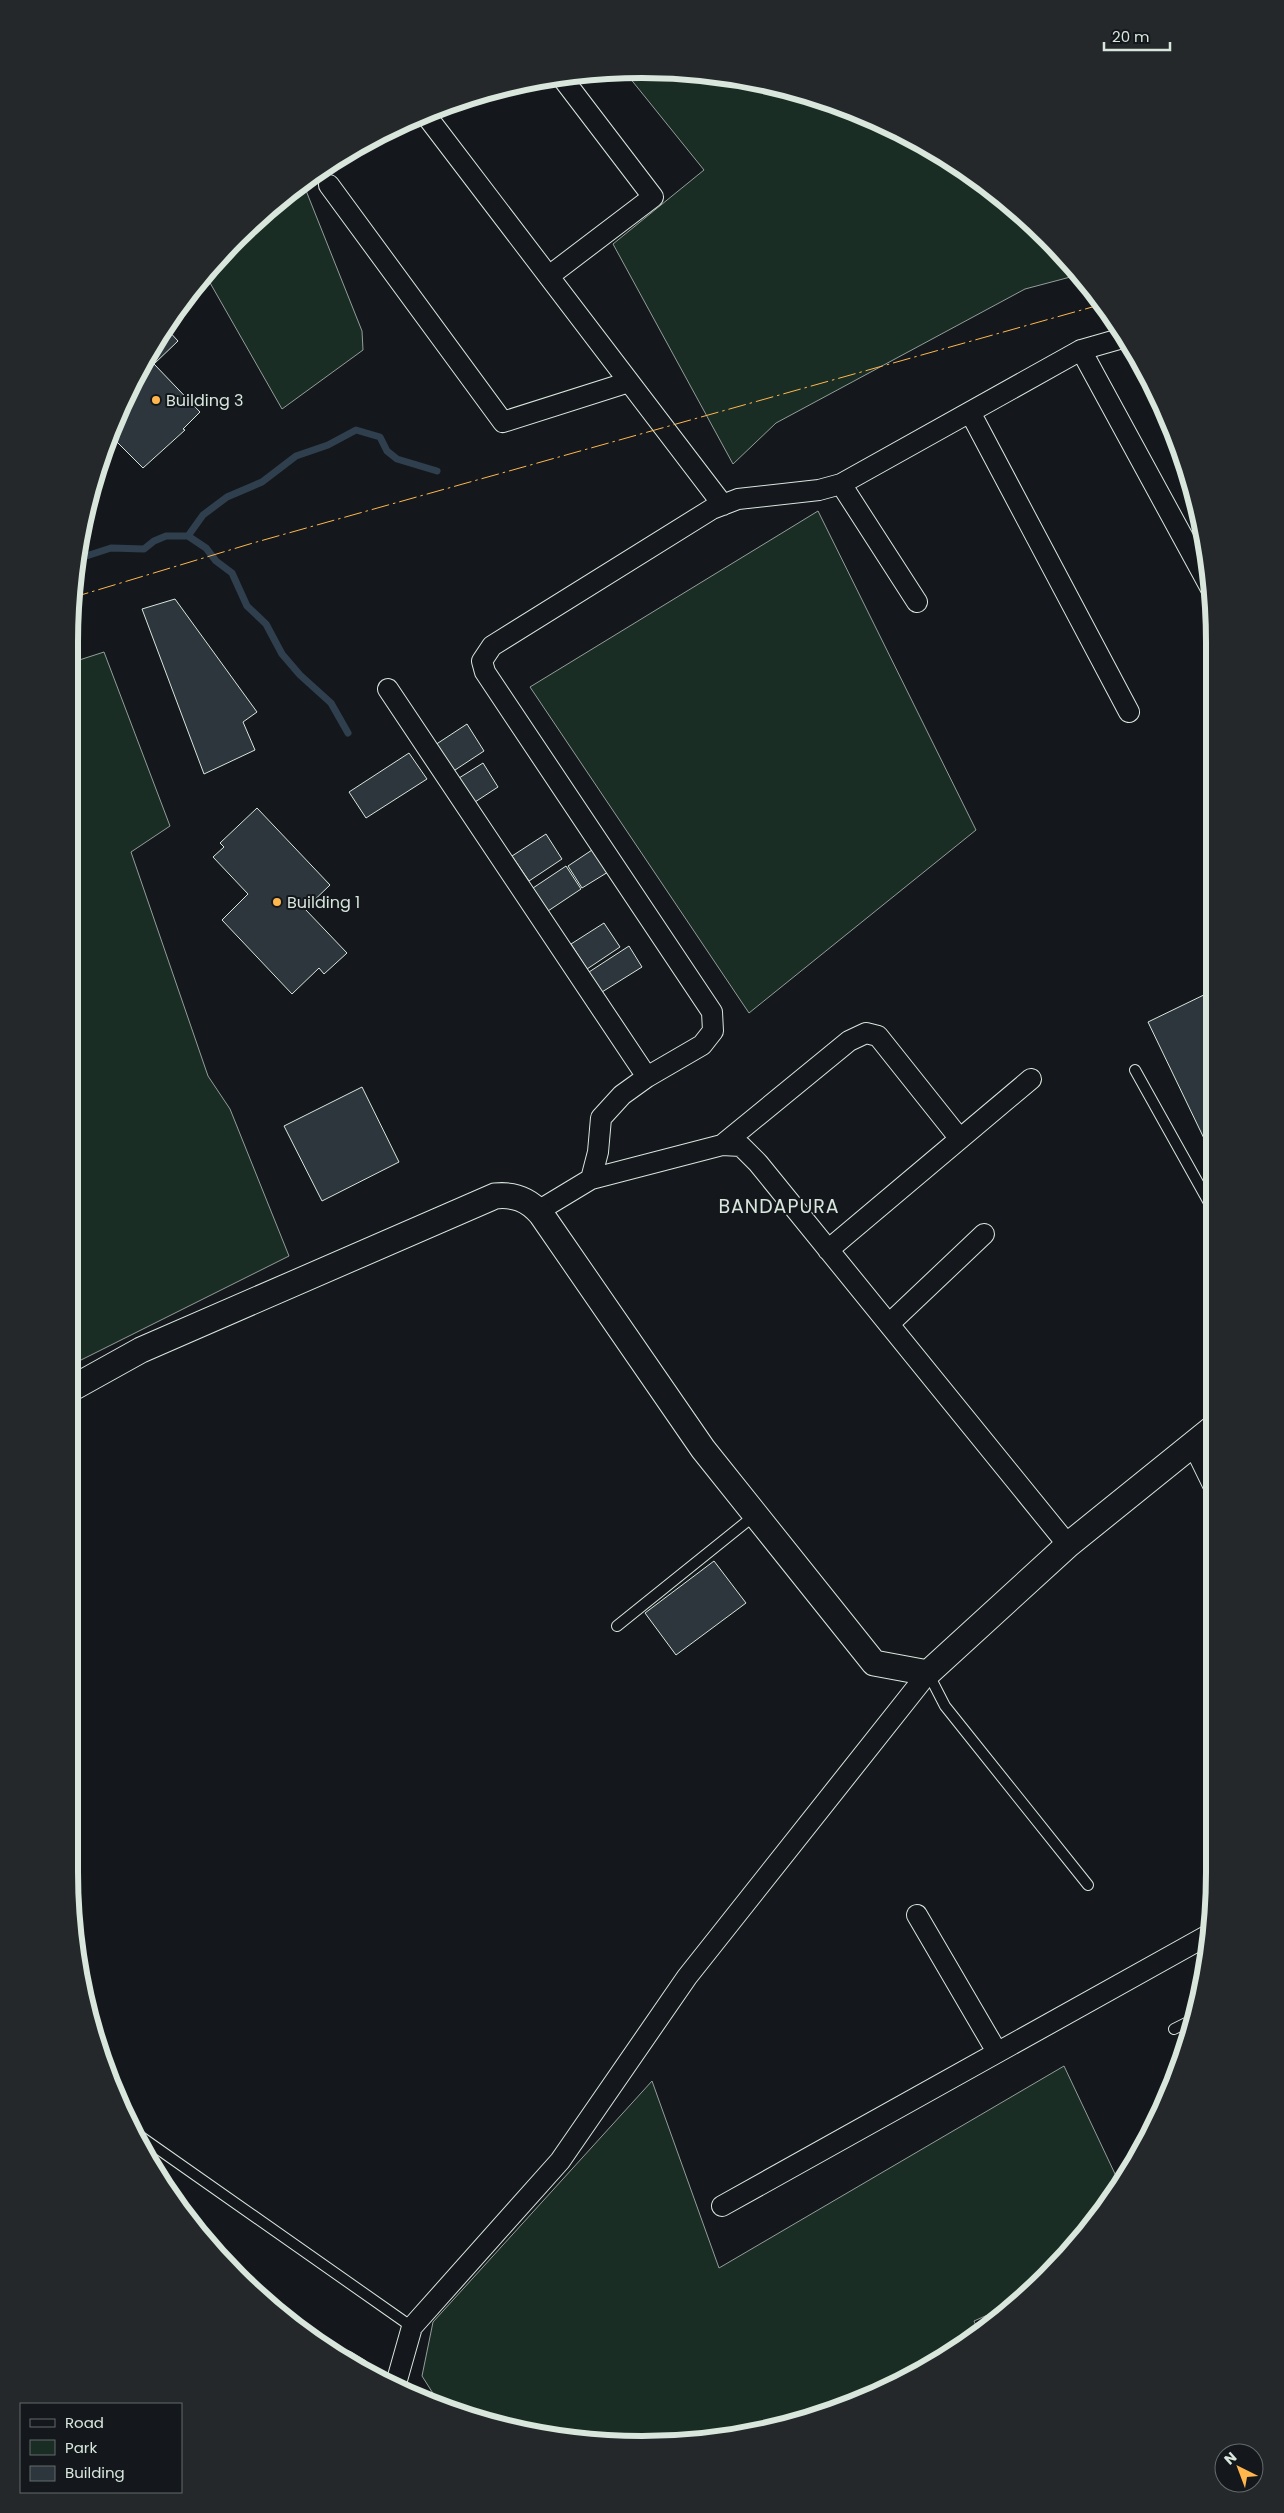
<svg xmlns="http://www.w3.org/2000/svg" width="1284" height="2513" viewBox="0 0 1284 2513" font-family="Poppins,sans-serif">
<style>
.green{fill:#1a2d24;stroke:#939e99}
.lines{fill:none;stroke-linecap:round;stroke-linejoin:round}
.stream{stroke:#2f3f4d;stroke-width:7}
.building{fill:#2c363c;stroke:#d8e6dc}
.service-casing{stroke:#d8e6dc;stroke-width:12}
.minor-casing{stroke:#d8e6dc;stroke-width:22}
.tertiary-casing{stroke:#d8e6dc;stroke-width:27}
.service{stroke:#14181c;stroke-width:10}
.minor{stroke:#14181c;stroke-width:20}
.tertiary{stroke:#14181c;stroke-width:25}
.power{stroke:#ffb74d;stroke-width:1;stroke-dasharray:18 4 2.5 4;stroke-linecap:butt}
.poi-dot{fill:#ffb74d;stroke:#14181c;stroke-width:2}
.labels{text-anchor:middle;stroke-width:4;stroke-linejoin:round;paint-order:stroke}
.poi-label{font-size:16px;fill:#d8e6dc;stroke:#14181c;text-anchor:start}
.quarter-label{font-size:19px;letter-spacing:1px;fill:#d8e6dc;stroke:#14181c}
.rim{fill:none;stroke:#d8e6dc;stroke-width:6}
</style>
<rect width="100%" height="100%" fill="#14181c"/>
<path class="green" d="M679 70 790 88 895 128 991 187 1078 275 1025 289 776 423 733 464 613 244 704 170 625 72Z
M303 183 362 331 363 350 282 409 205 274 264 211Z
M818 511 976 830 749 1013 530 687Z
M104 652 170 826 131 852 208 1076 230 1109 289 1256 69 1366 70 663Z
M1064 2066 1116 2176 1129 2171 1118 2190 1048 2276 1019 2301 974 2321 979 2333 895 2385 791 2425 717 2439 605 2443 530 2433 441 2406 422 2376 433 2322 652 2081 719 2268Z"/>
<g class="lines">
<path class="stream" d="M188 536 203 515 227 497 262 482 296 456 328 445 356 430 380 437 387 451 397 459 437 471
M77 559 111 548 144 549 154 541 166 536H188L206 548 216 561 232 573 247 606 266 624 282 654 300 675 331 703 348 733"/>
</g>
<path class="building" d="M166 328 178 341 154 364 200 412 183 429 185 430 143 468 110 435 128 389Z
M175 599 257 712 243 722 255 750 204 774 142 609Z
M467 724 484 751 452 772 435 745Z
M409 753 427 779 366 818 349 792Z
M483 763 498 787 475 802 459 778Z
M257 808 330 885 305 909 347 953 324 974 319 968 292 994 222 920 248 894 213 857 224 847 220 843Z
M546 834 562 859 529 881 512 856Z
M598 846 613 869 582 888 568 866Z
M566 866 581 889 548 911 533 888Z
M604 923 620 947 587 969 571 944Z
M629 946 642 967 602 992 589 972Z
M1212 991V1155L1148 1022Z
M362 1087 399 1162 322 1201 284 1126Z
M714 1561 746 1603 676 1655 645 1613Z"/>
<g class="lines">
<defs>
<path id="service" d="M1135 1070 1212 1208
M617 1626 755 1515
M928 1673 945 1706 1088 1885
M1174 2029 1196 2018
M134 2132 412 2327"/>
<path id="minor" d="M425 114 723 505
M329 185 503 422 629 382
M549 276 653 197 560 75
M1081 350 1210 587
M970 412 1129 712
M841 484 917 602
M388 689 647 1077
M722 1145 849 1041 866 1033 878 1036 960 1139
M591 1179 722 1145 741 1146 758 1163 1068 1545
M538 1211 591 1179 598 1152 601 1118 622 1095 647 1077 702 1045 713 1031 712 1012 485 672 482 661 492 646 712 509 738 499 819 490 841 484 1081 350 1123 338
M828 1250 1031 1079
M889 1324 984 1234
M1193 1444 1213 1485
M917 1915 997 2052
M722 2206 1210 1934
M346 2361 359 2369
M395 2387 412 2327 560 2161 687 1977 928 1673"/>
<path id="tertiary" d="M69 1390 141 1350 495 1196C514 1194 528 1199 541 1214L703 1449 874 1663 928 1673 1068 1545 1213 1428"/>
</defs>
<use href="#service" class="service-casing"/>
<use href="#minor" class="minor-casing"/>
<use href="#tertiary" class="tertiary-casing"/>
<use href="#service" class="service"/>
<use href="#minor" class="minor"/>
<use href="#tertiary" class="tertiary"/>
<path class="power" d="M71 598 253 543 1103 304"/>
</g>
<g class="poi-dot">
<circle cx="156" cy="400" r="5"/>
<circle cx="277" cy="902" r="5"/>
</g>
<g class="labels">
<g class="poi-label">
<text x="166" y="406">Building 3</text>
<text x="287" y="908">Building 1</text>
</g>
<g class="quarter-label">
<text x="779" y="1213">BANDAPURA</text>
</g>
</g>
<path d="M0 0H1284V2513H0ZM642 78H642A564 564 0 0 1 1206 642V1872A564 564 0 0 1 642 2436H642A564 564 0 0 1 78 1872V642A564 564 0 0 1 642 78Z" fill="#24282b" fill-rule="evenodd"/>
<path class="rim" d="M642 78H642A564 564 0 0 1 1206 642V1872A564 564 0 0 1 642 2436H642A564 564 0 0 1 78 1872V642A564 564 0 0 1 642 78Z"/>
<rect x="20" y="2403" width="162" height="90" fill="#14181c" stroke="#626a69"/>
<rect x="30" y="2419" width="25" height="8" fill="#14181c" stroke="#626a69"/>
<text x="65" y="2428" font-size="15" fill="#d8e6dc">Road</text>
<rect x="30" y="2440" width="25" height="15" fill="#1a2d24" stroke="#626a69"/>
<text x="65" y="2453" font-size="15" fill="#d8e6dc">Park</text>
<rect x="30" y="2466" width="25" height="15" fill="#2c363c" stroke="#626a69"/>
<text x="65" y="2478" font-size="15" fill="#d8e6dc">Building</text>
<g transform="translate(1239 2468) rotate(318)"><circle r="24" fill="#14181c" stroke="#626a69"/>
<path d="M0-4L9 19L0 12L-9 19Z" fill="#ffb74d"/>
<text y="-8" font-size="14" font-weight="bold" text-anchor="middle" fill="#d8e6dc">N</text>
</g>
<path d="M1104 42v8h66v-8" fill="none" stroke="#d8e6dc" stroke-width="2.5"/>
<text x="1112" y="42" font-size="15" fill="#d8e6dc" stroke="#14181c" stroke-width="4" paint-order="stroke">20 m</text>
</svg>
